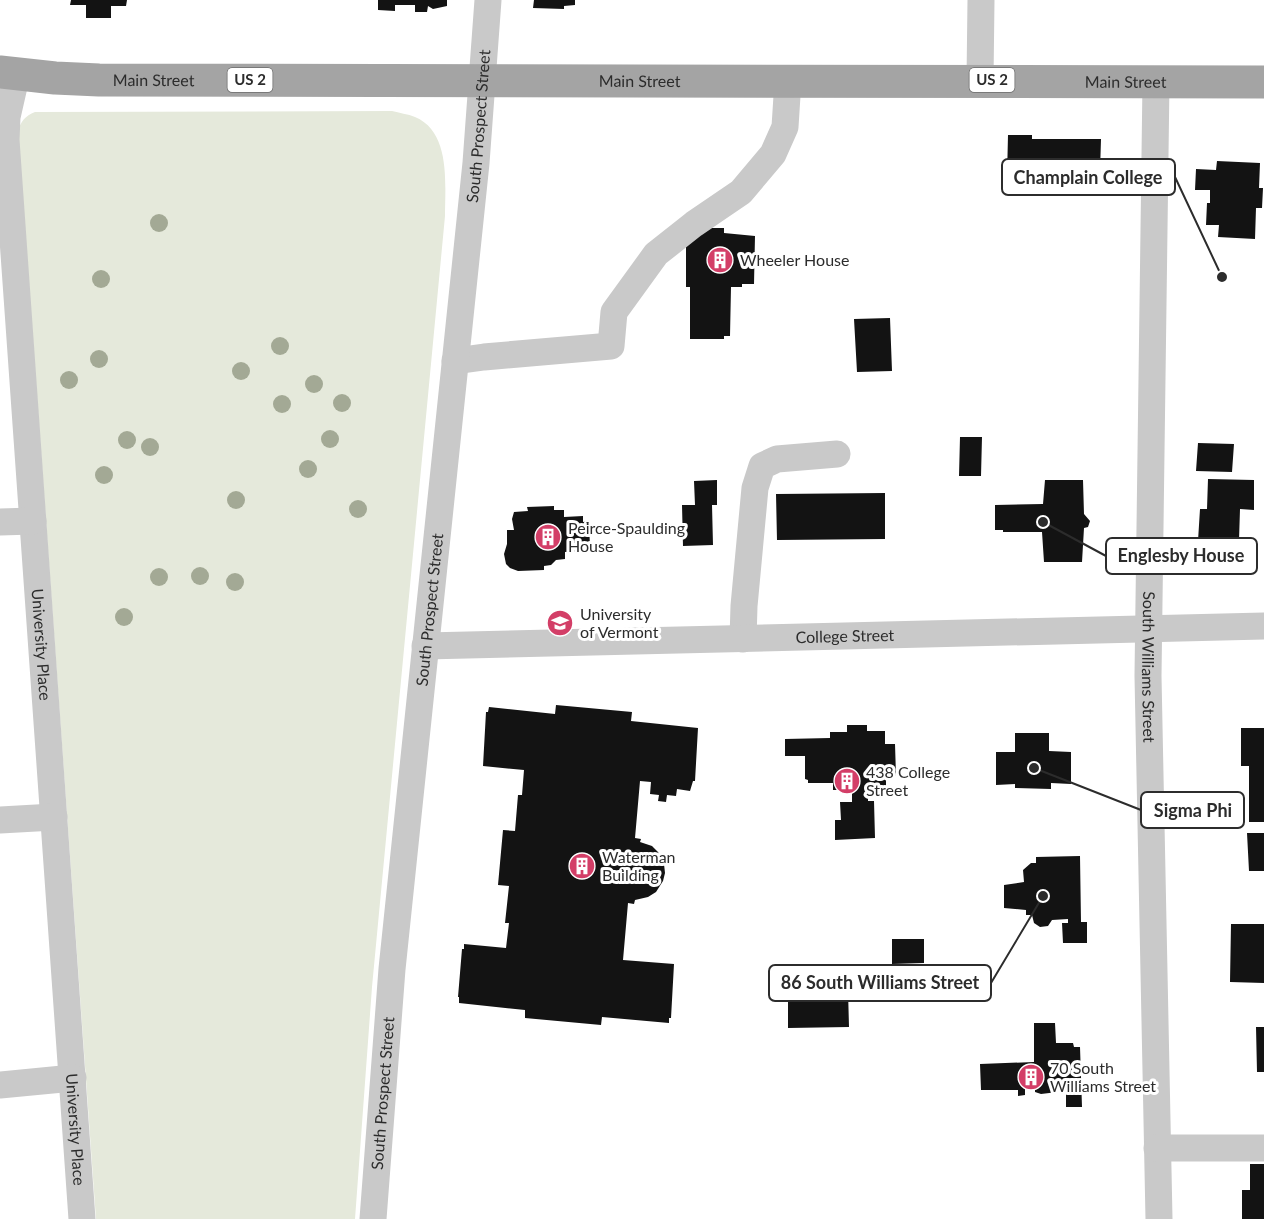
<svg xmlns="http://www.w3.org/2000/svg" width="1264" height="1219" viewBox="0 0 1264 1219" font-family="Lato,sans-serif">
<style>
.green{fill:#e5e9db}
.building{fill:#131313}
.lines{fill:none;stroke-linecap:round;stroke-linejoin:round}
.minor{stroke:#c9c9c9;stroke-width:27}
.major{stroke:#a4a4a4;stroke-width:33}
.tree{fill:#a3a995}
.labels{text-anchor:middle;stroke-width:6;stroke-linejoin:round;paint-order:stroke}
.shield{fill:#fff;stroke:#6b6b6b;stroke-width:1.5}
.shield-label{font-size:15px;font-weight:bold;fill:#2c2c2c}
.street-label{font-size:16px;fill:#2c2c2c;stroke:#fff}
.poi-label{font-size:16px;fill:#2c2c2c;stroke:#fff;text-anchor:start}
.leader{fill:none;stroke:#2c2c2c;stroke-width:2}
.callout-dot{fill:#2c2c2c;stroke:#fff;stroke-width:2}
.callout{fill:#fff;stroke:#2c2c2c;stroke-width:2}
.callout-label{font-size:18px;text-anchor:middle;font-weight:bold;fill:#2c2c2c}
</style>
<rect width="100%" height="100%" fill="#fff"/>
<path class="green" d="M392 111C399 113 408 114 415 117 451 132 445 184 445 216L372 987 355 1219H96L18 131C21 121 25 116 35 112Z"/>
<path class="building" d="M71 0H127L126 6H111V18H86V5H70Z
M378 0H447V6L433 9 428 6 427 12H415V5H395V11L378 10Z
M534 0H575V5L564 6V9L533 8Z
M1008 135H1032V139H1101L1100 172 1081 171 1080 179 1007 177Z
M1217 161 1260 163 1259 188H1263L1262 208H1256L1255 239 1218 237 1219 225H1206L1207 203H1210V190H1195L1196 169 1216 170Z
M705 228H724V233L755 236 754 284H742V287H731L730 336H724V339H690V287H686V233H705Z
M890 318 892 371 857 372 854 319Z
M960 437H982L981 476H959Z
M1198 443 1234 444 1232 472 1196 471Z
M1208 479 1254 480V510L1240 509 1238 572 1185 570 1186 541H1198L1200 509H1207Z
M717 480V505H712L713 545 683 546 682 505H695L694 481Z
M1045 480H1083L1084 514 1090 521 1088 527 1084 528 1082 562H1044L1042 532H1003V530H995V505L1043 504Z
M885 493V539L777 540 776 494Z
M554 506V510H564V517L583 516V522L589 521 590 548 584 549V551L565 552V559L556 560 551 565 544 566V570L518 571 510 568 506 564 504 554 507 544V530H514L512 519 514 512 528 511 527 507Z
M556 705 632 712 631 721 698 728 695 781H693L690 791 677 789 676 796 667 795 666 802 658 801 659 795 650 794 651 782 640 781 635 838 641 839 640 842 652 846 658 852 664 864 665 873 663 881 656 892 648 897 635 900 634 904 628 903 623 960 674 964 671 1018H669V1023L602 1017 601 1025 525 1018V1010L459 1003V997H458L462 949H464V944L506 948 509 923H505L509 886 498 885 503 830 515 831 518 795H522L524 770 483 766 486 712H488L489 707 555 714Z
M847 725H867V731H885V744H895L896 776H886V791H868V801H874L875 838 835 840V820H841L840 802H852V790H833V783H808V780L805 779V756H785V739L830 738V732H847Z
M1241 728H1264V822H1249V766H1241Z
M1015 733H1049V751L1071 752V784L1051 783V789L1015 788V784L996 785V752H1015Z
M1247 833H1264V871H1249Z
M1080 856 1081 922H1087V943H1063L1062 923H1068V919L1052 920 1048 926 1040 927 1034 923 1032 915H1026V910L1004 908V885L1024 882 1023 870 1031 863H1036V857Z
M1231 924H1264V983L1230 982Z
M892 939H924V963L892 964Z
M805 985V988L837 987V990H848L849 1027 788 1028V991H791V986Z
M1034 1023H1055L1056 1043H1073L1074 1047H1080L1082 1107H1066V1091L1041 1094 1035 1092V1089H1025V1095L1018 1096V1090H981L980 1064 1034 1062Z
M1256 1027H1264V1072H1257Z
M1250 1164H1264V1219H1242V1190H1250Z"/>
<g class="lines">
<g class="minor">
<path id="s1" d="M17 73 7 117 6 140 82 1219"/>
<path d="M980 80 981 0"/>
<path id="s2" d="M1156 81 1148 676 1159 1219"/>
<path d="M455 361 484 357 611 346 614 312 656 254 694 224 741 192 773 154 785 127 788 80"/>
<path d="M0 522 33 521"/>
<path d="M743 639 744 606 755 488 762 466 777 459 837 454"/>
<path id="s3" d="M425 646 1264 626"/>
<path d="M0 820 54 817"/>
<path d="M0 1085 73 1078"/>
<path d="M1157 1148H1264"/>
<path id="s4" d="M373 1219 392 969 476 163 488 0"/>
</g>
<path class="major" id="s5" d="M0 72 55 78 99 80 1264 82"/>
</g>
<g class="tree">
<circle cx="159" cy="223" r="9"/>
<circle cx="101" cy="279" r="9"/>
<circle cx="280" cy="346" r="9"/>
<circle cx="99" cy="359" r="9"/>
<circle cx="241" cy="371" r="9"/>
<circle cx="69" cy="380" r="9"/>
<circle cx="314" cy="384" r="9"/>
<circle cx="342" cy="403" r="9"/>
<circle cx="282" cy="404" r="9"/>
<circle cx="330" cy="439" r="9"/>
<circle cx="127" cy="440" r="9"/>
<circle cx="150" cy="447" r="9"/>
<circle cx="308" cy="469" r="9"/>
<circle cx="104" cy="475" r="9"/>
<circle cx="236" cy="500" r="9"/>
<circle cx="358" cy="509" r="9"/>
<circle cx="200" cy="576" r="9"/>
<circle cx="159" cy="577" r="9"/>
<circle cx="235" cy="582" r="9"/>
<circle cx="124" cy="617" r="9"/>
</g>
<defs>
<symbol id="building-disc" viewBox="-11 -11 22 22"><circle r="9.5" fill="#d33e67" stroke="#fff"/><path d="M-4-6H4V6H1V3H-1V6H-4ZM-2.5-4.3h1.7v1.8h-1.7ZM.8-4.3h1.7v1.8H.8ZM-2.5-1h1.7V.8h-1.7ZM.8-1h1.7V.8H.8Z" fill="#fff"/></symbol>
<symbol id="university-disc" viewBox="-11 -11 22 22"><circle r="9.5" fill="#d33e67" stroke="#fff"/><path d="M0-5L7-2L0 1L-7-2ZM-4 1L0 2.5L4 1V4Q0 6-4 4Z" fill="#fff"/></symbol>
</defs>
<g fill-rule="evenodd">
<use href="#building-disc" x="705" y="245" width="30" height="30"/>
<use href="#building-disc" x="533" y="522" width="30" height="30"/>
<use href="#university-disc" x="545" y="608" width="30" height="30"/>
<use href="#building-disc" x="832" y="766" width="30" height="30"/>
<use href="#building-disc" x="567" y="851" width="30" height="30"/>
<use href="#building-disc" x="1016" y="1062" width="30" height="30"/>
</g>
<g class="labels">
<g class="shield">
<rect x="227.5" y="68" width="45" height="24" rx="4.5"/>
<rect x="969.5" y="68" width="45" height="24" rx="4.5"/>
</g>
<g class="shield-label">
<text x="250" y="85">US 2</text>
<text x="992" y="85">US 2</text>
</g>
<g class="street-label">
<text dy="6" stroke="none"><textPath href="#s5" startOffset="154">Main Street</textPath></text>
<text dy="6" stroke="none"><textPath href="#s5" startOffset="640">Main Street</textPath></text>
<text dy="6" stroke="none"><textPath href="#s5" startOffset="1126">Main Street</textPath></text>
<text dy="6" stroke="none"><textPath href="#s4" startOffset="1098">South Prospect Street</textPath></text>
<text dy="6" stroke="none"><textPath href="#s4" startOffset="612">South Prospect Street</textPath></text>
<text dy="6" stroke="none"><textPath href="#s3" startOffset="420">College Street</textPath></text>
<text dy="6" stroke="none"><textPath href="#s1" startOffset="574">University Place</textPath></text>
<text dy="6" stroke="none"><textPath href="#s2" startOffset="586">South Williams Street</textPath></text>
<text dy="6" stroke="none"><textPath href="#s4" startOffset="126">South Prospect Street</textPath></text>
<text dy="6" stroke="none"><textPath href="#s1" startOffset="1060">University Place</textPath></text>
</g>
<g class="poi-label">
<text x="740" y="266">Wheeler House</text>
<text x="568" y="534">Peirce-Spaulding<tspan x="568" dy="18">House</tspan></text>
<text x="580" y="620">University<tspan x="580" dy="18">of Vermont</tspan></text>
<text x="866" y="778">438 College<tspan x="866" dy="18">Street</tspan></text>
<text x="602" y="863">Waterman<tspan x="602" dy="18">Building</tspan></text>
<text x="1050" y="1074">70 South<tspan x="1050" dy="18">Williams Street</tspan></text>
</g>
</g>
<path class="leader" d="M1222 277L1175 177M1043 522L1106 556M1034 768L1141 810M1043 896L991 983"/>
<g class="callout-dot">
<circle cx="1222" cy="277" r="6"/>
<circle cx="1043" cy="522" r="6"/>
<circle cx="1034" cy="768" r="6"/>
<circle cx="1043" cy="896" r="6"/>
</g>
<g class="callout">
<rect x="1002" y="159" width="173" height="36" rx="6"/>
<rect x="1106" y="538" width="151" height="36" rx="6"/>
<rect x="1141" y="792" width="103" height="36" rx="6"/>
<rect x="769" y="965" width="222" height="36" rx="6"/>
</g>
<g class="callout-label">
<text x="1088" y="184">Champlain College</text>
<text x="1181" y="562">Englesby House</text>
<text x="1193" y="817">Sigma Phi</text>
<text x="880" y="989">86 South Williams Street</text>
</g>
</svg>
